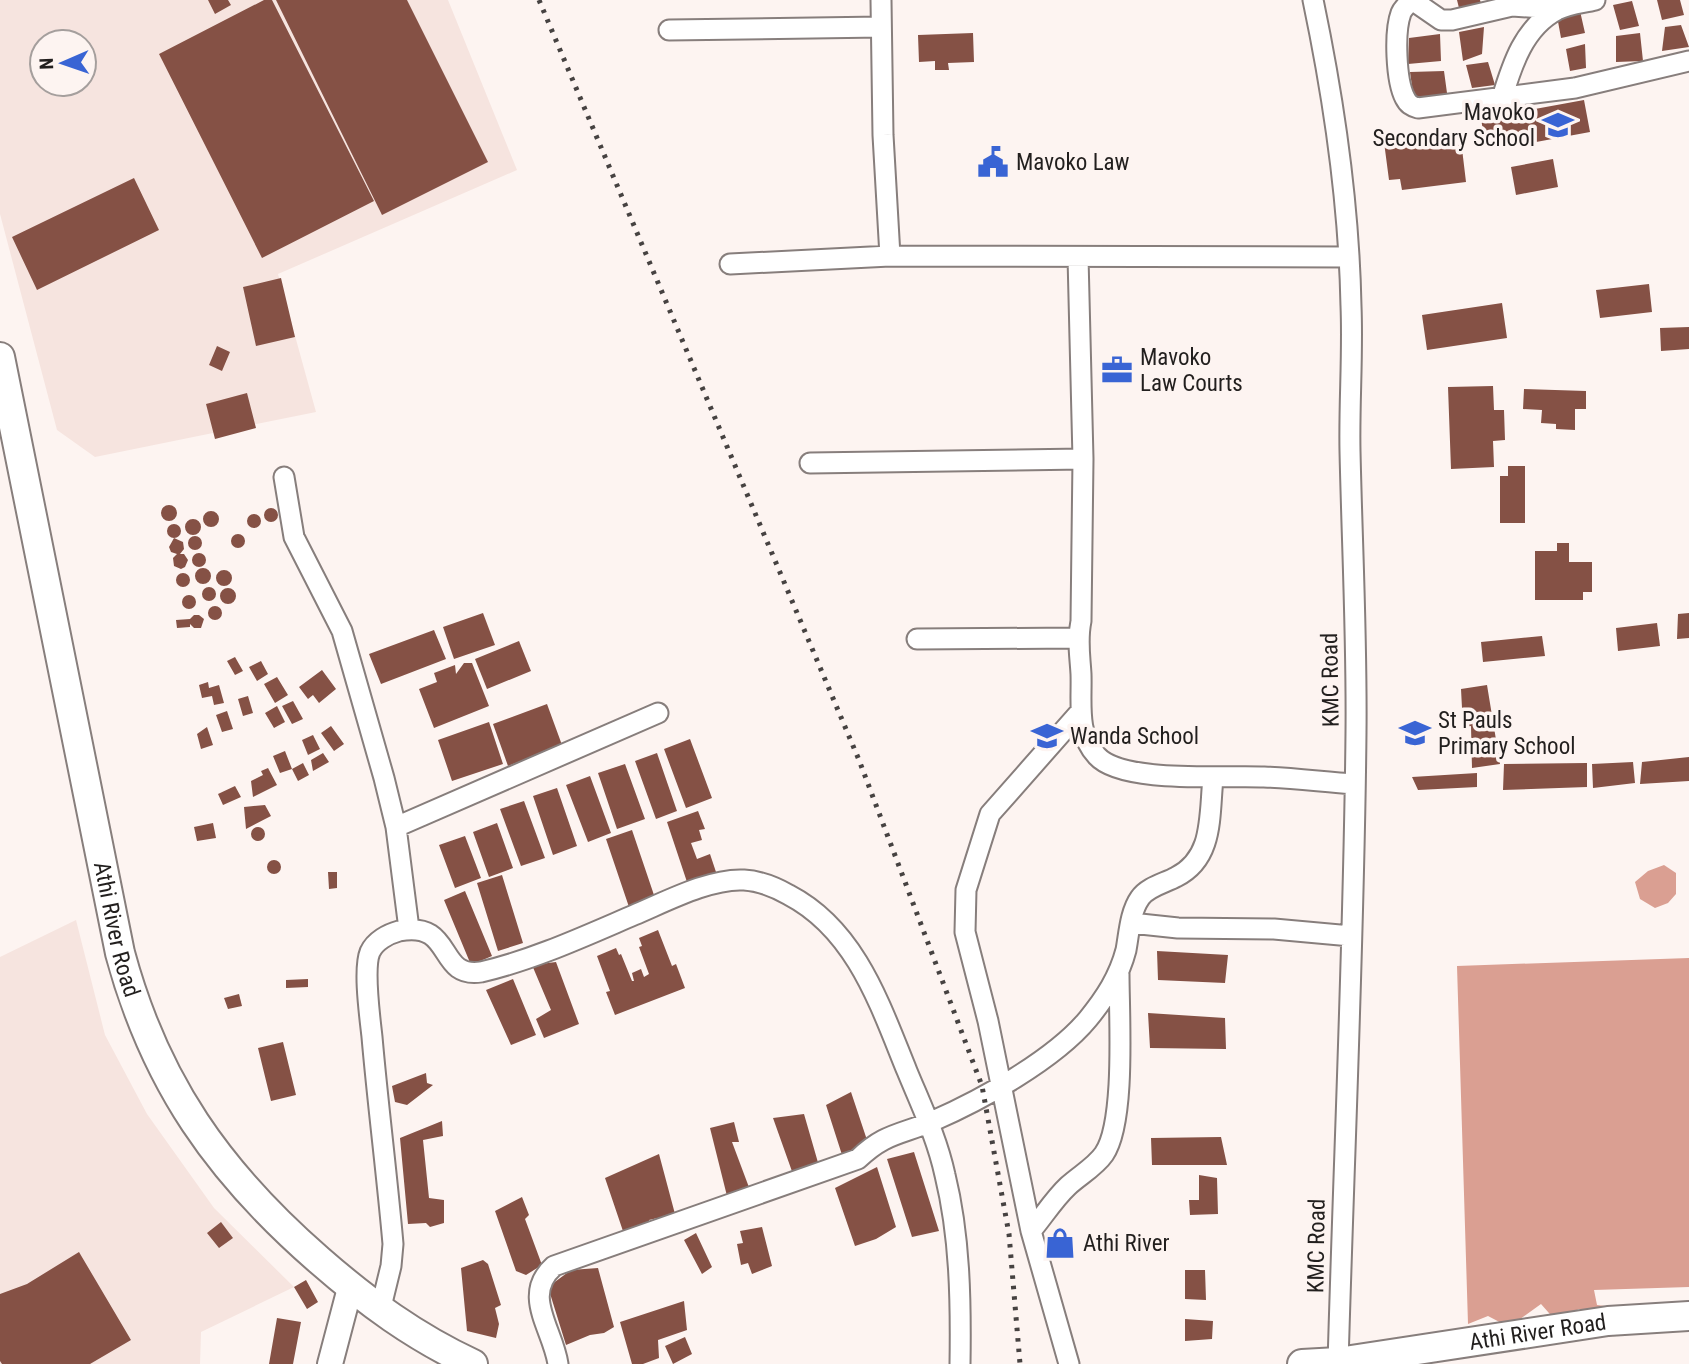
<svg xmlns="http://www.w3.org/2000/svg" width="1689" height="1364" viewBox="0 0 1689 1364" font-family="'Roboto Condensed',sans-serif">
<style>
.built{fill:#f6e4df;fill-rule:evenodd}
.forest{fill:#da9f92}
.building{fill:#855145}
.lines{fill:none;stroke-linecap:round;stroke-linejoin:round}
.minor-casing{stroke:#877e7c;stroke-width:23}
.tertiary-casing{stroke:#877e7c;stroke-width:28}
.secondary-casing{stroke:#877e7c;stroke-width:32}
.minor{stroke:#fff;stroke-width:19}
.tertiary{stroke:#fff;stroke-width:24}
.secondary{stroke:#fff;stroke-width:28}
.rail{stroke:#464241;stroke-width:5;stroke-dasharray:3.5 7;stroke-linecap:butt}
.labels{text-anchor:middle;stroke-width:7;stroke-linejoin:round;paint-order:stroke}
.poi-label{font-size:23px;fill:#221f1e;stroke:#fdf4f1;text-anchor:start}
.street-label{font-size:23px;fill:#221f1e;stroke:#fdf4f1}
</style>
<rect width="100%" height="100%" fill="#fdf4f1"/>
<path class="built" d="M0 0H448L517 170 278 274 316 412 95 457 57 430 0 214ZM42 42H84V84H42Z
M76 920 105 1035 147 1114 214 1208 294 1287 201 1332 200 1364H0V957Z"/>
<path class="forest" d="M1664 865 1676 873V894L1668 903 1655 908 1640 899 1635 882 1648 871Z
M1689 958V1287L1594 1290 1597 1305 1631 1309 1607 1313 1579 1309 1556 1321 1541 1304 1509 1327 1488 1316 1468 1324 1457 966Z"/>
<path class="building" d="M208 0H228L231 5 215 14Z
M264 0H272L374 201 262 258 159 54Z
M276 0H407L488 162 382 215Z
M1457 0H1480L1481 3 1459 8Z
M1657 0H1680L1684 15 1662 20Z
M1632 1 1639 26 1620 30 1613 5Z
M1580 11 1585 33 1561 38 1557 16Z
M1681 25 1689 47 1662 51 1665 27Z
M1484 27 1482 54 1463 61 1459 32Z
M973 33 974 62 948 63 949 70H935V61L919 62 918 35Z
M1640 33 1643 61 1616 62V36Z
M1440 34 1441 61 1408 64 1409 38Z
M1585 44 1586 68 1570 71 1566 49Z
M1488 62 1495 85 1472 88 1466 65Z
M1444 71 1447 93 1414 100 1410 72Z
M1584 100 1590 132 1504 148 1501 133 1484 136 1481 119Z
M1460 132 1466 182 1402 190 1400 179 1389 180 1384 142Z
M1553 159 1558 187 1516 195 1511 167Z
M134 178 159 230 37 290 12 237Z
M281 278 295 337 256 346 243 287Z
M1649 284 1652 312 1600 318 1596 290Z
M1502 303 1507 338 1427 350 1422 315Z
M1689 327V349L1661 351 1660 328Z
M217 346 230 352 222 371 209 365Z
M1493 386 1494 410H1504L1505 440 1493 441 1494 467 1451 469 1448 387Z
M1524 389 1586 391V409H1575V430L1556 429V424L1541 423 1542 410 1523 409Z
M247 393 256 428 215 439 206 404Z
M1508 466H1525V523H1500V476H1508Z
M161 513a8 8 0 1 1 16 0a8 8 0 1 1-16 0Z
M264 515a7 7 0 1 1 14 0a7 7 0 1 1-14 0Z
M203 519a8 8 0 1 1 16 0a8 8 0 1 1-16 0Z
M247 521a7 7 0 1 1 14 0a7 7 0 1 1-14 0Z
M185 527a8 8 0 1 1 16 0a8 8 0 1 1-16 0Z
M167 531a7 7 0 1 1 14 0a7 7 0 1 1-14 0Z
M231 541a7 7 0 1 1 14 0a7 7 0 1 1-14 0Z
M188 543a7 7 0 1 1 14 0a7 7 0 1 1-14 0Z
M174 538 183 542 184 549 180 554H184L188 560 185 567 181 569 174 566 173 558 177 554 171 552 169 547Z
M1557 543H1569V562H1592V592H1583V600H1535V551H1557Z
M192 560a7 7 0 1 1 14 0a7 7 0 1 1-14 0Z
M195 576a8 8 0 1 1 16 0a8 8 0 1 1-16 0Z
M216 578a8 8 0 1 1 16 0a8 8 0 1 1-16 0Z
M176 580a7 7 0 1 1 14 0a7 7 0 1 1-14 0Z
M202 594a7 7 0 1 1 14 0a7 7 0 1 1-14 0Z
M220 596a8 8 0 1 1 16 0a8 8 0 1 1-16 0Z
M182 602a7 7 0 1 1 14 0a7 7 0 1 1-14 0Z
M208 613a7 7 0 1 1 14 0a7 7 0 1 1-14 0Z
M483 613 495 645 454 659 443 627Z
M1689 613V638L1677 639 1678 614Z
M194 615H199L204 619 201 628H194L190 624V627L177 628 176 620 190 619Z
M1657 623 1660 646 1618 651 1616 628Z
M434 630 446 659 381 684 369 654Z
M1542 636 1545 656 1483 662 1481 642Z
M519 641 531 671 487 689 475 659Z
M235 657 243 671 235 675 227 661Z
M261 661 268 674 257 681 249 667Z
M464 663H472L489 706 434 728 419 689 437 682 434 673 455 665 456 674Z
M322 670 336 689 319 703 313 695 308 699 299 687Z
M277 677 288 695 275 703 264 684Z
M208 682 209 688 219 685 224 703 214 705 212 696 202 698 199 685Z
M1487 685 1500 764 1472 768 1471 726 1463 727 1461 689Z
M248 696 253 713 243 716 238 699Z
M293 701 303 719 292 724 282 706Z
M547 704 562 745 508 766 493 724Z
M277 706 285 722 274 728 265 713Z
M227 711 233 729 222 732 216 715Z
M489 722 503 764 452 781 438 740Z
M331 726 344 744 334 751 321 733Z
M207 727 213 745 201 749 197 734Z
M313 735 320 749 308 755 302 740Z
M690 739 712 798 686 808 664 749Z
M285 751 292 769 280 773 273 756Z
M323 753 329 762 313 771 311 760Z
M657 753 677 811 656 819 635 761Z
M1689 757V781L1640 784 1642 762Z
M1633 762 1635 783 1593 788 1592 764Z
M303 763 309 775 298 781 292 769Z
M1587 763V787L1503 790 1504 764Z
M625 764 645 819 617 829 598 773Z
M268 768 277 785 253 797 251 781 263 775 261 771Z
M1477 773V787L1418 790 1412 777Z
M590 776 611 833 588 842 566 785Z
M235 786 241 797 223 805 218 794Z
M557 788 577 846 553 855 533 796Z
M524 801 545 858 521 866 500 809Z
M265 805 271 816 246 829 244 807Z
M698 811 705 829 699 830 702 840 691 843 697 859 710 854 716 872 687 882 667 822Z
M213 823 216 838 197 841 194 827Z
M497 823 513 868 489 877 473 832Z
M251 834a7 7 0 1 1 14 0a7 7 0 1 1-14 0Z
M632 830 655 898 629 907 606 839Z
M465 836 481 878 455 888 439 845Z
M267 867a7 7 0 1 1 14 0a7 7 0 1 1-14 0Z
M328 872H337V888L329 889Z
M502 875 523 943 498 951 477 883Z
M465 891 492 956 471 965 444 900Z
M658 930 672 966 676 964 685 988 615 1015 606 992 610 991 597 956 616 948 619 955 621 954 632 981H634L632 973 641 969 644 977 649 974 639 947 642 946 639 938Z
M1157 951 1228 955 1225 983 1158 980Z
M556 962 579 1024 544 1038 536 1019 551 1010 532 965Z
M308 979V987L286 988V980Z
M513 979 536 1035 511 1045 486 990Z
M239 994 242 1006 228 1009 224 998Z
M1148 1013 1225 1018 1226 1049 1150 1048Z
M283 1042 296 1095 271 1101 258 1048Z
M426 1073 427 1083 433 1085 407 1105 395 1102 392 1086Z
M851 1092 868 1143 843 1158 826 1105Z
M804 1114 819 1166 794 1177 773 1118Z
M442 1121 443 1136 423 1140 429 1198 444 1200V1223L430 1227 426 1223 408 1224 400 1138Z
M734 1122 739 1142H732L750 1190 727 1196 710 1128Z
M1221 1137 1227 1165H1152L1151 1138Z
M914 1152 939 1231 912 1237 887 1159Z
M659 1154 675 1214 649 1220 651 1226 625 1237 605 1178Z
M877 1167 896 1227 876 1239 855 1246 835 1188Z
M1199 1175 1217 1178 1218 1214 1190 1215 1189 1200H1199Z
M522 1197 529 1215 525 1219 542 1265 526 1275 516 1271 495 1211Z
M221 1222 233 1238 219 1248 207 1233Z
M762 1227 772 1266 752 1274 748 1263 741 1265 737 1244 743 1243 740 1231Z
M696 1233 712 1267 702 1274 684 1240Z
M79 1252 131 1340 90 1364H2L0 1361V1294L27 1284Z
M483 1260 488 1264 501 1305 495 1308 499 1324 496 1338 467 1331 461 1268Z
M598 1268 614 1327 604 1333 590 1335 566 1345 548 1287 571 1270Z
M1185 1270H1205L1206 1300 1185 1299Z
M306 1280 318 1302 307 1309 294 1287Z
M684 1301 687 1330 658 1340 659 1358 643 1364H632L620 1322Z
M277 1318 301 1322 293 1364H269Z
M1185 1319 1213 1321 1212 1339 1185 1341Z
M685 1337 692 1354 673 1364 665 1346Z"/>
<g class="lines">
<defs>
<path id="minor" d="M881 0 883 135 890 256
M1313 0C1334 100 1349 204 1351 306 1353 354 1349 403 1350 451 1352 544 1357 638 1356 732 1354 943 1344 1153 1338 1364
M1412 0C1408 4 1403 8 1401 13 1394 32 1396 81 1405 98 1408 104 1411 106 1418 108L1575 88 1689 61
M1412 0 1441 20H1452L1512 6 1559 9
M669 30 881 27
M1502 98C1512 65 1524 27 1557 10 1568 4 1583 3 1595 0
M1078 257 1083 459 1081 621C1077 640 1080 656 1081 674 1082 702 1076 734 1097 756 1122 784 1227 775 1264 777 1294 778 1324 782 1355 784
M730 264 890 256 1348 257
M810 463 1083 459
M284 477 294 537 342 631 384 778 396 827 409 929
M917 639 1077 638
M396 827 658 713
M1131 923 1178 928 1274 929 1351 936
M1031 1231C1043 1217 1054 1199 1068 1186 1080 1175 1095 1167 1104 1154 1126 1122 1119 1015 1119 974
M380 1311 391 1266 393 1244C387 1175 378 1106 372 1037 370 1018 363 969 370 952 375 941 388 934 399 931 455 920 436 979 481 972 533 960 585 936 634 915 665 902 710 878 744 880 761 881 775 887 789 895 856 930 880 1005 907 1071 921 1105 937 1138 945 1175 960 1236 961 1301 960 1364
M558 1364C553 1329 521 1295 554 1266L858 1159C885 1133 900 1135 933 1121 981 1100 1054 1060 1088 1019 1105 998 1119 977 1126 950 1129 934 1130 912 1140 898 1147 887 1165 883 1176 877 1214 858 1209 816 1213 778
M1069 1364 1031 1231 988 1021 965 932 966 890 990 814 1080 712"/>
<path id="tertiary" d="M330 1364 350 1288"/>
<g id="secondary">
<path id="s1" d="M0 357 120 953C155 1083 219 1173 319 1260 367 1302 415 1337 473 1364"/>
<path id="s2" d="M1302 1364 1338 1362 1608 1321 1689 1316"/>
</g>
</defs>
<use href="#minor" class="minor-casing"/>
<use href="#tertiary" class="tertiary-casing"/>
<use href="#secondary" class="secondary-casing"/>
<use href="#minor" class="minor"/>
<use href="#tertiary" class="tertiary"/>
<use href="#secondary" class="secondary"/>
<path class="rail" d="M539 0 859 760 982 1086 1009 1234 1020 1364"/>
</g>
<defs>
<symbol id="school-bare" viewBox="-9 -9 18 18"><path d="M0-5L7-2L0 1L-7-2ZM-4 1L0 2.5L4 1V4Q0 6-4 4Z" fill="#3964d4" stroke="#fdf4f1" stroke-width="2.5" paint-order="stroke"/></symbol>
<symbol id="civic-bare" viewBox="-9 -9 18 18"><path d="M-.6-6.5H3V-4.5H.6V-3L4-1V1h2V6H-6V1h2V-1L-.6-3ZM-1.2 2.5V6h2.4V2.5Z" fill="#3964d4" stroke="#fdf4f1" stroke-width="2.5" paint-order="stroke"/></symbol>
<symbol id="office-bare" viewBox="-9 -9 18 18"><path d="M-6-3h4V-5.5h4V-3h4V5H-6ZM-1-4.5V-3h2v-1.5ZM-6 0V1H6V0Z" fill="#3964d4" stroke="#fdf4f1" stroke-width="2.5" paint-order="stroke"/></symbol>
<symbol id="shop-bare" viewBox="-9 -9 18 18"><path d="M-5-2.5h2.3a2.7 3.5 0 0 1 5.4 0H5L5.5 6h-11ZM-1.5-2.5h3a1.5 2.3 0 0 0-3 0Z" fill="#3964d4" stroke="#fdf4f1" stroke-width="2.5" paint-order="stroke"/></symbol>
</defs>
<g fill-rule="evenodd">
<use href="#school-bare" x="1536" y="103" width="44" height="44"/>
<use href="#civic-bare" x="971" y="140" width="44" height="44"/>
<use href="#office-bare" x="1095" y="348" width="44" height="44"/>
<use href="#school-bare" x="1393" y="711" width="44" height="44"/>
<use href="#school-bare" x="1025" y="714" width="44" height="44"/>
<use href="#shop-bare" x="1038" y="1221" width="44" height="44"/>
</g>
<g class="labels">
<g class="poi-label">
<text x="1535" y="120" text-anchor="end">Mavoko<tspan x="1535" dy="26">Secondary School</tspan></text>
<text x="1016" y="170">Mavoko Law</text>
<text x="1140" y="365">Mavoko<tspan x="1140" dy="26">Law Courts</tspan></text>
<text x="1438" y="728">St Pauls<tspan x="1438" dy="26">Primary School</tspan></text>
<text x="1070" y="744">Wanda School</text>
<text x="1083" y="1251">Athi River</text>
</g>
<g class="street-label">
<text transform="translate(1330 680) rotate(-91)" y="8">KMC Road</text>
<text dy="8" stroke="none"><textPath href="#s1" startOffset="584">Athi River Road</textPath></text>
<text transform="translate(1316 1246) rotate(-89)" y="8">KMC Road</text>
<text dy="8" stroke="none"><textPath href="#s2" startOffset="238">Athi River Road</textPath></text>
</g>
</g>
<g transform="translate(63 63) rotate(268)"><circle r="33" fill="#fdf4f1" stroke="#a59f9d" stroke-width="2"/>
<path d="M0-5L12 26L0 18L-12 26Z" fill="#3964d4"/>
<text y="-10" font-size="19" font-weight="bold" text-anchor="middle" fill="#221f1e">N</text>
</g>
</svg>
